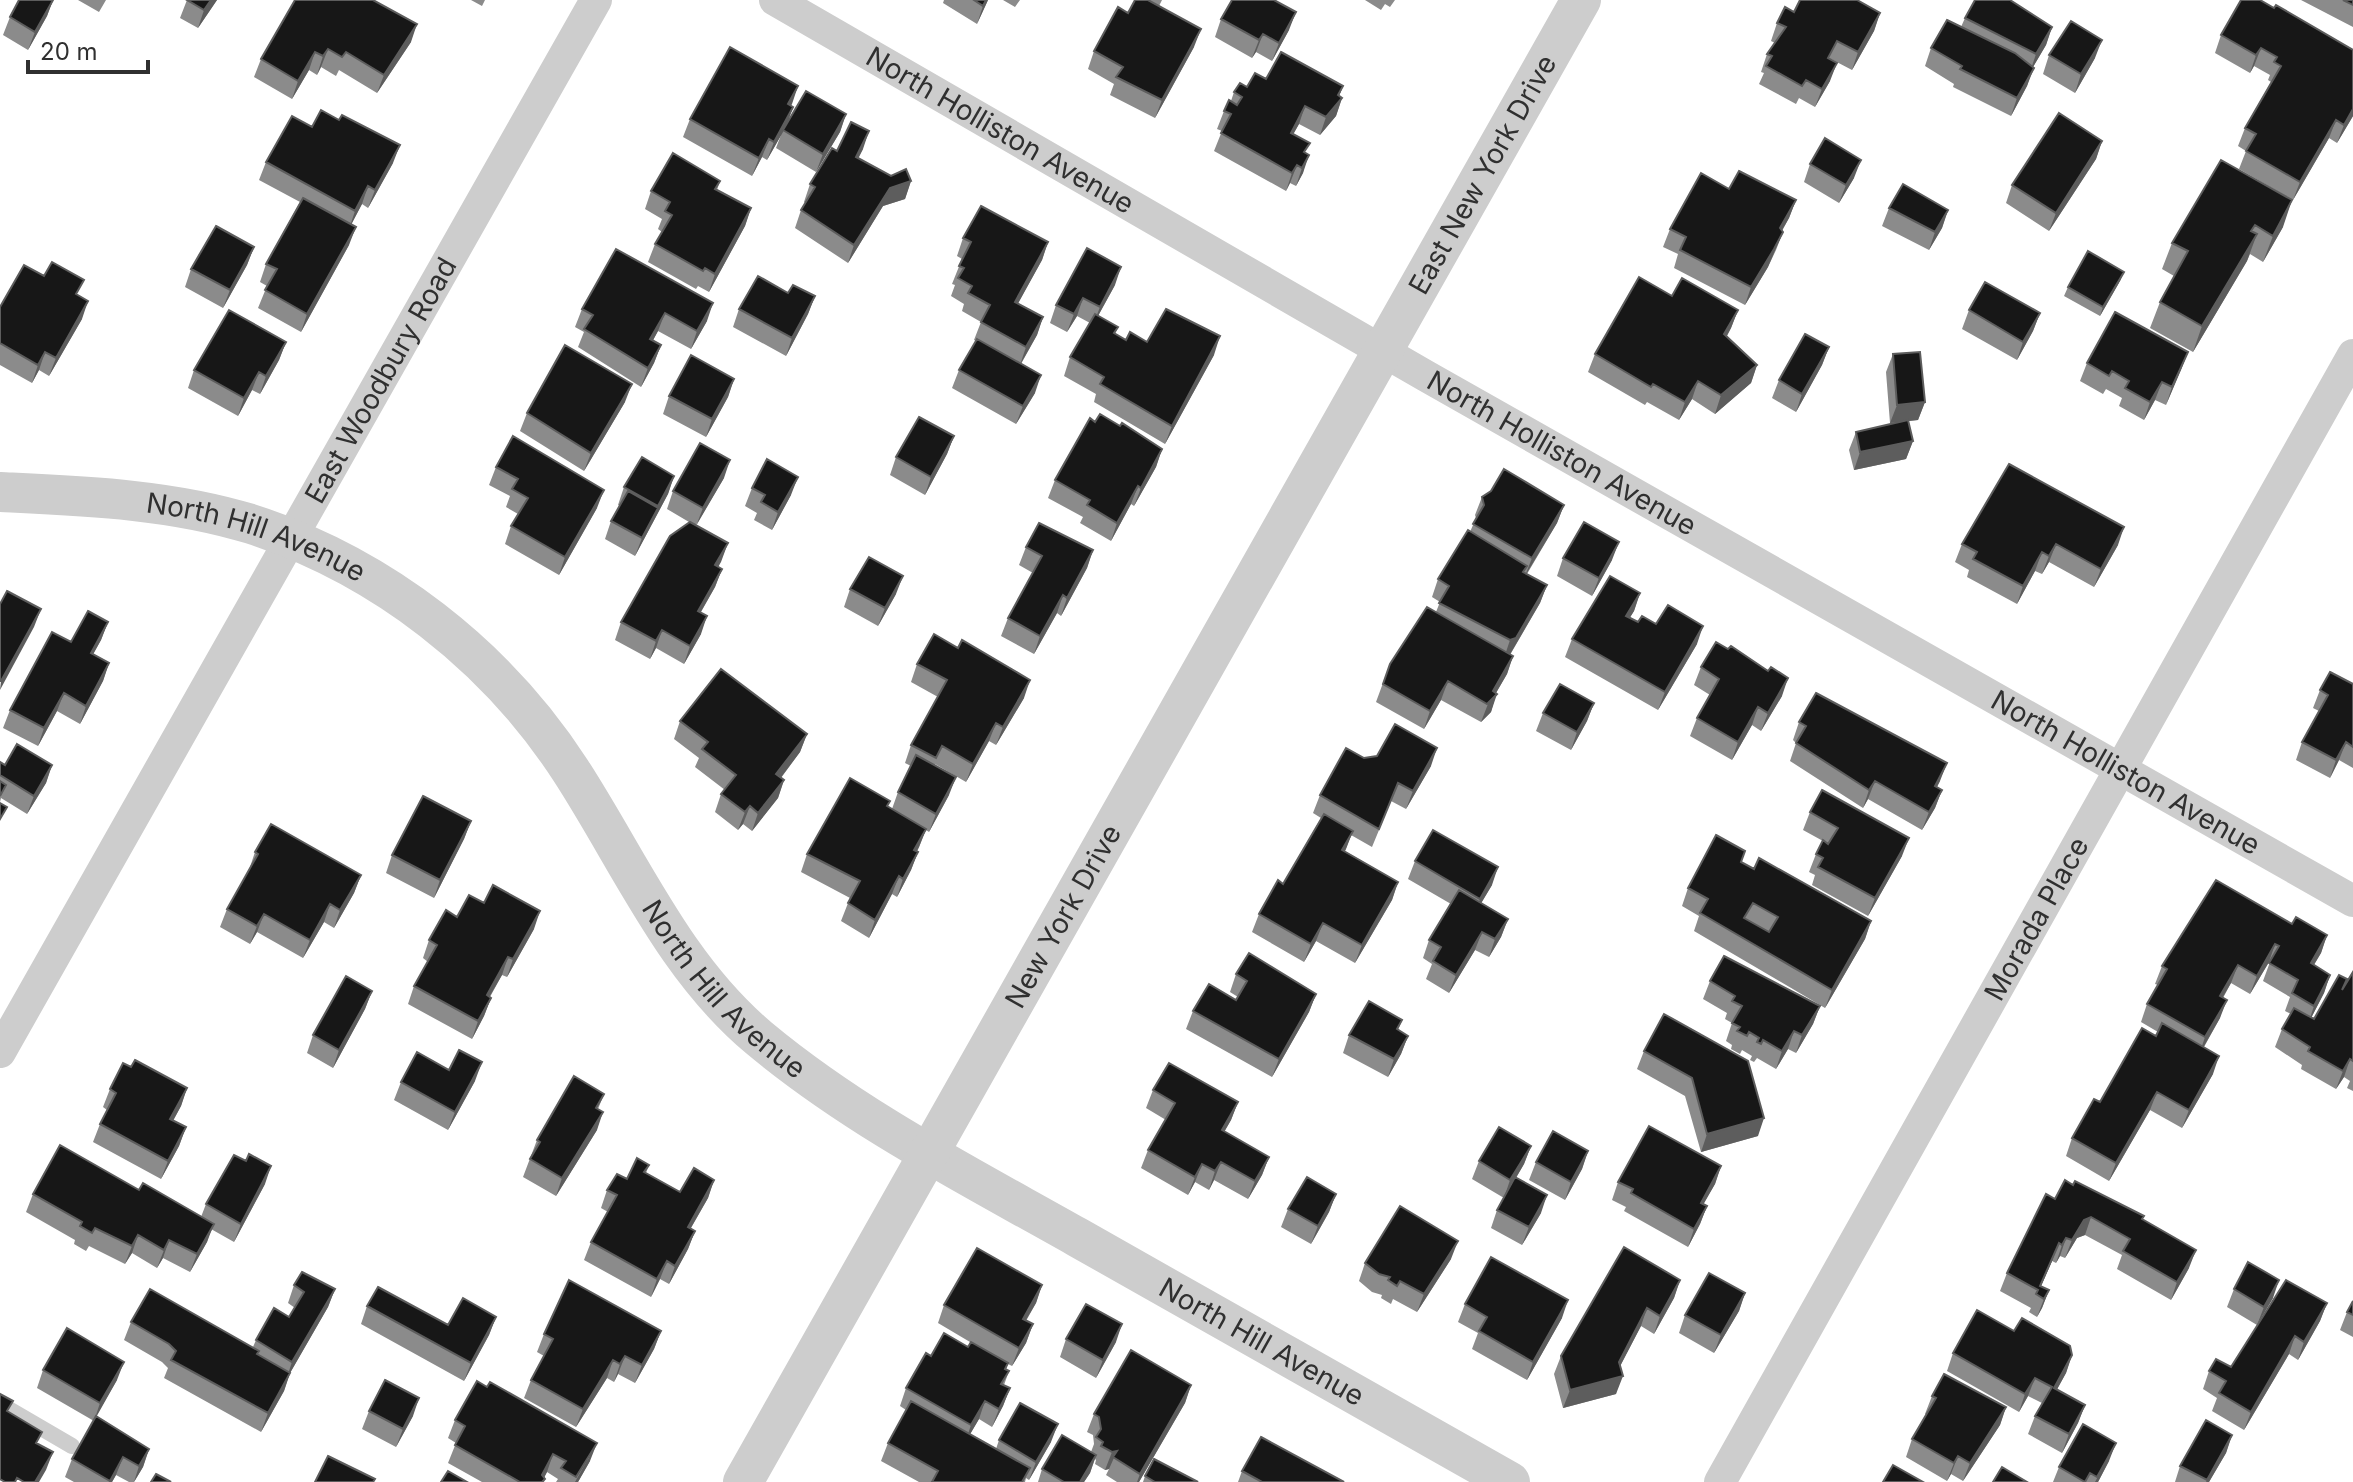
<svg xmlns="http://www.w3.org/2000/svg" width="2353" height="1482" viewBox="0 0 2353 1482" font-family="Inter,sans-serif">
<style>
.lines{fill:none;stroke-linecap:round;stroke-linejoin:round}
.service{stroke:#cdcdcd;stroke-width:16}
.minor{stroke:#cdcdcd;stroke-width:32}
.tertiary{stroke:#cdcdcd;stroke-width:40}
.wall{fill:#8b8b8b}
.shaded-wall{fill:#5d5d5d}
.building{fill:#171717;stroke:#5d5d5d;stroke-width:2;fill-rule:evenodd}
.labels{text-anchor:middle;stroke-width:8;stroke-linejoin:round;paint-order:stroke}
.street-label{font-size:28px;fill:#303030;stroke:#fff}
</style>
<rect width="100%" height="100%" fill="#fff"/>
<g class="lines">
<path class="service" d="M0 1404 72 1446"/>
<g class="minor">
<path id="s1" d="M775 0 1426 376 2353 901"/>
<path id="s2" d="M0 1052 596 0"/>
<path id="s3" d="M1720 1482 2353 355"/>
</g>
<g class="tertiary">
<path id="s4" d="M0 492C84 496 170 499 251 524 381 566 497 656 571 771 630 862 674 967 759 1038 855 1118 969 1176 1077 1237 1221 1319 1366 1400 1510 1482"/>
<path id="s5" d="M743 1482 1581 0"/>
</g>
</g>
<path class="wall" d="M53 0 47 16 28 50 3 35 10 17Z
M78 0H106L99 12Z
M187 0H217L198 28 180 18Z
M295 0 411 42 377 93 339 70 336 76 321 67 317 75 309 70 292 99 254 77 261 59Z
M471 0H485L482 6Z
M944 0H988L977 24 943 3Z
M1003 0H1020L1015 7Z
M1135 0H1162L1159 6 1194 47 1155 118 1110 95 1114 84 1088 69 1094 51 1128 13Z
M1365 0H1395L1390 7 1385 4 1381 10Z
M2241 0 2353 116 2337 143 2329 138 2293 200 2239 169 2246 151 2238 146 2245 128 2271 82 2268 80 2270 75 2254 66 2250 73 2215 53 2221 35Z
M2301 0H2353V27Z
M1794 12 1880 13 1874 31 1852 70 1831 59 1830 81 1815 107 1799 98 1796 104 1759 84 1764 73 1761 72 1767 54 1775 43 1771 41 1777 23Z
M1965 18 2052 27 2046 45 2033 67 2027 86 2011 116 1953 87 1954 84 1925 66 1931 48 1961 27Z
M1221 19 1289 30 1272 61 1256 52 1252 58 1215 37Z
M2049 55 2095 58 2075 93 2043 74Z
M1266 79 1343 86 1339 96 1342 98 1336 116 1320 135 1299 124 1293 134 1306 153 1303 173 1296 186 1290 183 1286 191 1214 151 1222 131 1217 129 1224 111 1231 101 1234 92Z
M791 105 788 122 846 114 840 132 816 172 776 148 781 135 767 160 762 157 752 176 683 137 690 119Z
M312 127 393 163 368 208 362 204 351 224 349 245 301 332 258 308 267 286 260 282 266 264 300 202 259 180 266 162Z
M2102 141 2096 159 2049 231 2006 203 2012 185Z
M863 149 858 158 891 176 911 181 905 199 883 206 848 263 795 228 801 210 805 203 804 202 810 184 837 151Z
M2221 160 2283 227 2263 262 2250 254 2247 261 2193 352 2150 328 2160 302 2174 276 2162 269 2172 243Z
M1810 164 1854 178 1839 203 1804 182Z
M720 181 717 190 751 208 745 226 709 292 698 286 696 289 648 262 655 244 662 232 658 229 662 219 645 209 651 191Z
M1729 189 1796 200 1789 218 1782 231 1783 232 1776 250 1768 267 1745 305 1674 268 1678 254 1663 247 1670 229Z
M1889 208 1948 210 1942 228 1929 250 1882 226Z
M963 238 1048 242 1042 260 1018 303 1043 317 1037 335 1021 364 1035 393 1016 424 952 388 959 370 976 341 974 340 981 322 962 311 964 304 951 296 955 285 952 284 962 259 957 256Z
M254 247 247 265 223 308 185 287 191 269Z
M616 249 707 321 691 349 658 331 653 340 661 345 654 363 641 387 578 347 584 332 575 327 582 309Z
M2124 272 2120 281 2100 316 2064 296 2068 287Z
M1115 285 1098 316 1118 327 1115 334 1126 340 1147 342 1214 355 1165 444 1094 402 1096 394 1064 376 1070 357 1090 323 1077 316 1067 332 1050 323 1056 305Z
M788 293 815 296 808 314 786 356 733 327 739 309Z
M78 295 82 319 49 376 39 370 32 383 0 365V307Z
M1672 296 1738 310 1731 328 1727 336 1757 365 1751 383 1715 414 1692 399 1679 420 1647 402 1645 405 1588 372 1595 354Z
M1969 310 2040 313 2033 331 2017 360 1962 329Z
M286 342 279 360 260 394 252 390 238 416 188 388 194 370Z
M1829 347 1822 365 1796 412 1772 398 1779 380Z
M2188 352 2166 405 2155 400 2144 420 2119 406 2122 398 2106 389 2103 394 2080 381 2087 363Z
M1893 354 1925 402 1918 420 1908 421 1913 441 1906 459 1854 470 1849 450 1856 432 1902 422 1890 423 1886 372Z
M734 379 728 397 706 437 663 414 669 396Z
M625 402 584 471 520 431 527 413Z
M1095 422 1162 449 1156 467 1134 506 1131 504 1111 541 1080 523 1083 517 1048 498 1055 480Z
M954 436 947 454 925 495 890 475 896 457Z
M496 467 597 508 559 575 505 544 511 526 518 514 506 507 510 496 489 485Z
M674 476 668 494 635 556 605 539 611 521 620 506 618 505 624 487Z
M724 478 696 525 728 543 718 567 722 569 715 587 701 612V634L684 664 656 648 650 659 615 640 621 622 689 522 667 509 673 491Z
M752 488 791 495 772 530 754 520 757 513 745 506Z
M1482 497 1564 505 1557 523 1527 574 1547 585 1540 603 1510 655 1513 656 1507 674 1496 693 1491 712 1481 722 1441 700 1424 729 1376 702 1390 664 1436 612 1440 602 1432 597 1438 579 1470 532 1476 518 1475 515Z
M1962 544 2118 545 2094 587 2049 562 2042 574 2035 571 2017 604 1967 577 1969 570 1955 562Z
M1026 547 1093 550 1087 568 1061 616 1057 613 1034 654 1001 636 1008 618 1033 573 1019 565Z
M1563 558 1612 560 1592 596 1557 576Z
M850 589 896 594 878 626 844 607Z
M1640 593 1634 611 1630 617 1638 622 1656 624 1697 644 1658 710 1565 657 1572 639Z
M108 622 101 640 93 654 109 663 103 681 80 724 57 711 38 746 3 728 10 710 71 642Z
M917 664 1024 698 996 745 989 741 966 782 935 764 949 795 929 832 926 830 917 852H918L911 870 897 897 892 894 869 938 841 921 850 898 801 872 807 854 890 801 888 806 892 809 898 792 911 766 905 763 911 745 938 697 911 682Z
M1701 667 1768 671 1782 696 1761 731 1752 725 1732 760 1690 736 1697 718 1710 695 1694 685Z
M2353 684V768L2339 760 2330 778 2296 760 2302 742 2319 711 2313 708 2320 690Z
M1594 703 1587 721 1571 750 1536 731 1543 713Z
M680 721 807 734 800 752 781 778 784 780 778 798 752 831 743 824 738 830 715 812 721 794 725 790 695 767 699 758 674 739Z
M1799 722 1940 781 1937 787 1942 790 1935 808 1922 830 1868 799 1863 808 1790 761 1796 743 1793 740Z
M1364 758 1431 766 1406 809 1391 801 1372 847 1351 835 1345 851 1398 882 1392 900 1355 963 1316 941 1304 962 1252 932 1259 914 1283 884 1321 818 1313 813 1320 795Z
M0 762 5 765H52L46 783 27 814 1 798 0 802Z
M1810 812 1902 856 1868 916 1812 885 1815 875 1809 872 1816 854 1823 841 1803 830Z
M471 821 464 839 434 898 386 873 392 855Z
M255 852 361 875 354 893 334 928 324 922 303 958 257 932 250 944 220 927 227 909 249 870Z
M1415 861 1492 885 1481 903 1508 919 1501 937 1489 957 1475 950 1449 993 1426 979 1432 964 1423 958 1429 940 1451 904 1408 879Z
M1754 869 1871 921 1865 939 1825 1008 1694 931 1699 916 1682 906 1688 888Z
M457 917 534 929 507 977 502 975 490 997 491 998 484 1016 472 1039 408 1004 414 986 428 962 423 958 429 940Z
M2292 924 2327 935 2321 953 2314 965 2330 975 2324 993 2311 1018 2314 1019 2344 988 2353 972V1091L2347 1088 2350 1081 2344 1077 2336 1089 2301 1069 2302 1065 2275 1047 2282 1029 2291 1014 2285 1011 2290 997 2263 981 2270 962H2269L2250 994 2231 983 2223 998 2220 1018 2204 1047 2213 1074 2182 1128 2150 1110 2109 1181 2066 1156 2072 1138 2158 1032 2141 1022 2147 1004 2158 985 2155 984 2162 966Z
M1236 974 1316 994 1309 1012 1272 1077 1186 1029 1193 1011 1236 1000 1238 997 1230 992Z
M1710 981 1820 1006 1813 1024 1796 1053 1788 1049 1776 1069 1757 1058 1754 1062 1750 1060 1752 1056 1742 1050 1740 1054 1731 1049 1732 1045 1726 1041 1732 1023 1725 1019 1727 1013 1703 999Z
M372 991 365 1009 333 1068 307 1053 313 1035Z
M1664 1014 1758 1136 1701 1152 1685 1096 1637 1069 1644 1051Z
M1402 1020 1398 1030 1408 1036 1401 1054 1388 1077 1343 1053 1349 1035Z
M131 1067 187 1088 181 1106 173 1121 186 1127 179 1146 161 1179 93 1142 100 1124 107 1110 103 1107 110 1089Z
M449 1070 475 1081 448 1130 394 1100 401 1082Z
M1153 1090 1238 1102 1231 1120 1224 1132 1269 1157 1262 1175 1248 1199 1214 1180 1209 1190 1195 1182 1188 1195 1141 1168 1148 1150 1166 1120 1146 1108Z
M604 1094 598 1109 597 1130 556 1196 523 1177 537 1140Z
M1531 1146 1524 1164 1516 1178 1541 1213 1522 1245 1491 1228 1497 1210 1504 1198 1472 1179 1479 1161Z
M1588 1151 1582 1169 1565 1200 1529 1180 1536 1162Z
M649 1165 646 1173 680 1192 714 1180 708 1198 691 1228 695 1231 688 1249 669 1284 660 1279 651 1297 584 1260 591 1242 608 1212 601 1208 607 1190 627 1179Z
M1721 1166 1715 1184 1703 1204 1707 1206 1700 1224 1688 1247 1624 1211 1626 1207 1612 1200 1618 1182Z
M265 1184 234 1242 211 1229 207 1242 190 1272 163 1258 157 1268 132 1253 125 1264 89 1246 86 1251 74 1244 75 1240 26 1212 33 1194 139 1190 201 1217 206 1204Z
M1336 1194 1329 1212 1311 1244 1281 1227 1288 1209Z
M2055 1199 2142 1219 2189 1268 2171 1300 2117 1269 2122 1255 2085 1235 2077 1238 2065 1258 2060 1256 2056 1263 2052 1261 2041 1286 2049 1290 2042 1308 2037 1317 2029 1312 2031 1308 2000 1291 2007 1273Z
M1451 1259 1417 1312 1393 1299 1391 1304 1381 1298 1382 1295 1372 1292 1359 1281 1365 1263Z
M1680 1280 1674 1298 1654 1334 1641 1326 1620 1366 1616 1394 1563 1408 1554 1374 1561 1356Z
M294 1285 335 1289 328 1307 290 1373 284 1391 261 1432 164 1378 168 1368 162 1362 124 1340 131 1322 253 1347 256 1340 289 1317 295 1308 288 1303Z
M1042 1285 1036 1303 1026 1321 1033 1324 1026 1343 1012 1366 1008 1364 1006 1369 1009 1371 1004 1385 1010 1388 1003 1406 992 1427 979 1419 970 1434 996 1449 999 1440 1051 1442 1029 1480 1026 1478 1025 1482H919L881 1461 888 1443 906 1410 900 1406 906 1388 931 1356 968 1347 970 1342 938 1323 944 1305Z
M2234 1289 2273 1298 2257 1325 2227 1307Z
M1745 1293 1739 1311 1714 1353 1679 1333 1685 1315Z
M2353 1301V1337L2340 1330 2347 1312Z
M2327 1303 2320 1321 2298 1360 2289 1354 2244 1430 2212 1411 2217 1398 2203 1389 2209 1371 2231 1367Z
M1465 1304 1562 1318 1527 1380 1472 1349 1478 1333 1458 1322Z
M367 1306 448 1325 496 1317 489 1335 464 1381 361 1324Z
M661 1331 654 1349 635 1383 618 1374 614 1382 607 1378 576 1427 524 1398 531 1380 544 1356 537 1352 544 1334Z
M2014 1331 2072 1355 2066 1373 2057 1389 2085 1405 2078 1423 2062 1453 2028 1434 2035 1416 2042 1403 2028 1396 2019 1412 1947 1371 1953 1353Z
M1066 1339 1116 1342 1096 1378 1060 1357Z
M43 1370 117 1380 96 1416 149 1449 143 1467 134 1482H129L116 1475 112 1482H74L65 1477 72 1459 94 1421 37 1388Z
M1191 1385 1185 1403 1139 1482H1117L1106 1475 1109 1469 1105 1470 1095 1464 1096 1460 1095 1459 1090 1473 1084 1482H1038L1042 1469 1091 1452 1094 1444 1093 1435 1087 1432 1094 1414Z
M1932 1396 2006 1407 2000 1425 1963 1481 1951 1474 1947 1481 1906 1457 1912 1439 1926 1414H1925Z
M369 1411 413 1416 396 1447 362 1429Z
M455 1420 590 1461 578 1482H556L558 1479 547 1472 544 1477 545 1479 544 1482H482L448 1463 456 1443 448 1438Z
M2232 1435 2226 1453 2209 1482H2175L2180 1466Z
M2109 1461 2098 1482H2053L2059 1467Z
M1242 1471 1344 1482H1238Z
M1145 1476 1198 1482H1143Z"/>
<path class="shaded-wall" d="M53 0 47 16 28 50 35 32Z
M211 0H217L198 28 204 10Z
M986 0H988L977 24 983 6Z
M1296 12 1289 30 1272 61 1279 43Z
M1880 13 1874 31 1852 70 1858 52Z
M417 24 411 42 377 93 384 75Z
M2052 27 2046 45 2030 72 2036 54Z
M1201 29 1194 47 1155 118 1162 100Z
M1263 34 1256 52 1252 58 1259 40Z
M2102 40 2095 58 2075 93 2081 74Z
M2261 48 2254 66 2250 73 2256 55Z
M328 49 321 67 317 75 323 56Z
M315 52 309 70 292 99 298 81Z
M1837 63 1830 81 1815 107 1822 89Z
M2034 68 2027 86 2011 116 2017 98Z
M798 86 792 104 782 122 788 104Z
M1343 86 1336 104 1342 98 1336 116 1320 135 1326 117Z
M1305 106 1299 124 1284 151 1291 133Z
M793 107 787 125 767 160 774 142Z
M2353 109V116L2337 143 2344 125Z
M846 114 840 132 816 172 823 154Z
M2336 120 2329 138 2293 200 2300 182Z
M869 131 863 149 850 175 856 157Z
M769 139 762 157 752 176 759 158Z
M2102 141 2096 159 2049 231 2056 213Z
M400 145 393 163 368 208 375 190Z
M1309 155 1303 173 1296 186 1302 168Z
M1861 160 1854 178 1839 203 1846 185Z
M1297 165 1290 183 1286 191 1292 173Z
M911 181 905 199 883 206 848 263 854 245 890 188Z
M368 186 362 204 349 229 355 211Z
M1796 200 1789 218 1773 246 1780 228Z
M2292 200 2283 227 2263 262 2273 236Z
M751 208 745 226 709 292 715 274Z
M1948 210 1942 228 1929 250 1935 232Z
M356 227 349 245 301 332 307 314Z
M1783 232 1768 267 1745 305 1751 287Z
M2257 234 2247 261 2193 352 2202 326Z
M1048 242 1042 260 1009 320 1015 302Z
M254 247 247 265 223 308 230 290Z
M1121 267 1115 285 1093 325 1100 307Z
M2124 272 2120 281 2100 316 2103 307Z
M815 296 808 314 786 356 792 338Z
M1083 298 1077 316 1067 332 1074 314Z
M88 301 82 319 49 376 56 358Z
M713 303 707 321 691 349 697 331Z
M1738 310 1731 328 1718 352 1724 334Z
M665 313 658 331 644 357 650 339Z
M2040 313 2033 331 2017 360 2023 342Z
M1043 317 1037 335 1020 365 1026 347Z
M1220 336 1214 355 1165 444 1172 426Z
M286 342 279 360 260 394 266 376Z
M661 345 654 363 641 387 648 368Z
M1829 347 1822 365 1796 412 1802 394Z
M45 352 39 370 32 383 38 365Z
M2188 352 2181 370 2166 405 2172 387Z
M1757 365 1751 383 1715 414 1721 395Z
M259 372 252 390 238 416 244 398Z
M1041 375 1035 393 1016 424 1023 406Z
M734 379 728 397 706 437 712 419Z
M1698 381 1692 399 1679 420 1685 402Z
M2162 382 2155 400 2144 420 2150 402Z
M632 384 625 402 584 471 591 453Z
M1925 402 1918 420 1890 423 1897 405Z
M954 436 947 454 925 495 931 477Z
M1913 441 1906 459 1854 470 1860 452Z
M1162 449 1156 467 1134 506 1141 488Z
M730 460 724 478 696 526 703 508Z
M674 476 668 494 635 556 642 538Z
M798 477 791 495 772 530 778 512Z
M1138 486 1131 504 1111 541 1117 523Z
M604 490 597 508 559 575 565 557Z
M1564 505 1557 523 1525 576 1532 558Z
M2124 527 2118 545 2094 587 2101 569Z
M1619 542 1612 560 1592 596 1599 578Z
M728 543 721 562 709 583 715 565Z
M2056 544 2049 562 2042 574 2049 556Z
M1093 550 1087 568 1061 616 1067 598Z
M2042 552 2035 571 2017 604 2023 586Z
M722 569 715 587 691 629 698 611Z
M903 576 896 594 878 626 885 608Z
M1547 585 1540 603 1509 656 1504 658 1510 640Z
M1640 593 1634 611 1620 634 1626 616Z
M1063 595 1057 613 1034 654 1040 636Z
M41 609 34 627 0 690 1 681Z
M707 616 701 634 684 664 690 646Z
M108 622 101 640 84 671 91 653Z
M1703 626 1697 644 1658 710 1665 692Z
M662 630 656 648 650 659 656 641Z
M1513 656 1507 674 1493 698 1497 694 1491 712 1481 722 1493 691Z
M109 663 103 681 80 724 86 706Z
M1788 678 1782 696 1761 731 1768 713Z
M1030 680 1024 698 996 745 1003 727Z
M1448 681 1441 700 1424 729 1430 711Z
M64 693 57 711 38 746 44 728Z
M1594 703 1587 721 1571 750 1577 732Z
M1758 707 1752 725 1732 760 1738 742Z
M996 723 989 741 966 782 973 764Z
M807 734 800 752 770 792 776 774Z
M2346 742 2339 760 2330 778 2336 760Z
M1437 748 1431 766 1406 809 1413 791Z
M1947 763 1940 781 1928 804 1935 786Z
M52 765 46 783 27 814 34 796Z
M956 777 949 795 929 832 936 814Z
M784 780 778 798 752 831 758 813Z
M1875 781 1868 799 1863 808 1869 790Z
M1942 790 1935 808 1922 830 1929 812Z
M750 806 743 824 738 830 745 812Z
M471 821 464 839 434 898 440 880Z
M926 829 919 847 907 868 914 850Z
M1353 831 1346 849 1336 868 1342 850Z
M1909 838 1902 856 1868 916 1875 898Z
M918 852 911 870 897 897 903 879Z
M1498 867 1492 885 1473 917 1480 899Z
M361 875 354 893 334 928 340 910Z
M899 876 892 894 869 938 875 920Z
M1398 882 1392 900 1355 963 1362 945Z
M330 904 324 922 303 958 310 940Z
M540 911 534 929 507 977 513 959Z
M264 914 257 932 250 944 257 926Z
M1508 919 1501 937 1489 957 1495 939Z
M1871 921 1865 939 1825 1008 1832 990Z
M1323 923 1316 941 1304 962 1311 944Z
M1482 932 1475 950 1449 993 1456 975Z
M2327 935 2321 953 2304 981 2311 963Z
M2275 944 2269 962 2250 994 2257 976Z
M508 957 502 975 480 1013 487 995Z
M2238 965 2231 983 2213 1014 2220 996Z
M2330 975 2324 993 2308 1024 2314 1006Z
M372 991 365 1009 333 1068 339 1050Z
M1316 994 1309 1012 1272 1077 1279 1059Z
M491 998 484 1016 472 1039 478 1021Z
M2227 1000 2220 1018 2199 1055 2205 1037Z
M1820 1006 1813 1024 1796 1053 1802 1035Z
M1794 1031 1788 1049 1776 1069 1782 1051Z
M1408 1036 1401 1054 1388 1077 1394 1059Z
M2219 1056 2213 1074 2182 1128 2189 1110Z
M2350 1059 2344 1077 2336 1089 2343 1071Z
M482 1062 475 1081 448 1130 455 1112Z
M187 1088 181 1106 164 1137 170 1119Z
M2157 1092 2150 1110 2109 1181 2116 1163Z
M1238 1102 1231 1120 1215 1148 1222 1130Z
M603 1112 597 1130 556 1196 562 1178Z
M1764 1118 1758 1136 1701 1152 1707 1134Z
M186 1127 179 1146 161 1179 168 1161Z
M1531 1146 1524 1164 1504 1198 1510 1180Z
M1588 1151 1582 1169 1565 1200 1571 1182Z
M1269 1157 1262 1175 1248 1199 1255 1181Z
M1221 1162 1214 1180 1209 1190 1215 1171Z
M1202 1164 1195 1182 1188 1195 1195 1177Z
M271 1166 265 1184 234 1242 241 1224Z
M1721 1166 1715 1184 1694 1221 1701 1203Z
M714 1180 708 1198 681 1245 688 1227Z
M1336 1194 1329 1212 1311 1244 1318 1226Z
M1547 1195 1541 1213 1522 1245 1529 1227Z
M1707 1206 1700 1224 1688 1247 1694 1229Z
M2091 1217 2085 1235 2077 1238 2065 1258 2072 1240 2084 1220Z
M214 1224 207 1242 190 1272 197 1254Z
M695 1231 688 1249 669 1284 675 1266Z
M138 1235 132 1253 125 1264 132 1246Z
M2066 1238 2060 1256 2056 1263 2062 1245Z
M169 1240 163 1258 157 1268 164 1250Z
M1458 1241 1451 1259 1417 1312 1424 1294Z
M2059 1243 2052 1261 2037 1295 2036 1294Z
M2196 1250 2189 1268 2171 1300 2177 1282Z
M667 1261 660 1279 651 1297 657 1279Z
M1680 1280 1674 1298 1654 1334 1660 1316Z
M2279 1280 2273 1298 2257 1325 2264 1307Z
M1042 1285 1036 1303 1016 1337 1023 1319Z
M335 1289 328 1307 286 1380 292 1362Z
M2049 1290 2042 1308 2037 1317 2044 1299Z
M1745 1293 1739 1311 1714 1353 1721 1335Z
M1568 1300 1562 1318 1527 1380 1533 1362Z
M2327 1303 2320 1321 2298 1360 2304 1342Z
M1647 1308 1641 1326 1614 1378 1623 1376 1616 1394 1563 1408 1570 1390 1619 1362Z
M496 1317 489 1335 464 1381 471 1363Z
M1033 1324 1026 1343 1012 1366 1019 1348Z
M1122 1324 1116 1342 1096 1378 1103 1360Z
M661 1331 654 1349 635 1383 642 1365Z
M2295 1336 2289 1354 2244 1430 2251 1412Z
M2072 1355 2066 1373 2048 1406 2054 1388Z
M625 1356 618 1374 614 1382 620 1364Z
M613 1360 607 1378 576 1427 583 1409Z
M124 1362 117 1380 94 1421 100 1403Z
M290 1373 284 1391 261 1432 268 1413Z
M2035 1378 2028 1396 2019 1412 2025 1394Z
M1191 1385 1185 1403 1139 1482H1137L1140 1474Z
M1010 1388 1003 1406 992 1427 999 1409Z
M419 1398 413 1416 396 1447 403 1429Z
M985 1401 979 1419 965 1443 971 1425Z
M2085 1405 2078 1423 2062 1453 2069 1434Z
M2006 1407 2000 1425 1963 1481 1970 1463Z
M1058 1424 1051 1442 1029 1480 1036 1462Z
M2232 1435 2226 1453 2209 1482H2206Z
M597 1443 590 1461 578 1482H575Z
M2116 1443 2109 1461 2098 1482H2095Z
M149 1449 143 1467 134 1482 139 1466Z
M1117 1451 1109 1469 1105 1470 1112 1452Z
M53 1452 46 1470 39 1482H35Z
M553 1454 547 1472 542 1482V1475Z
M1096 1455 1090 1473 1084 1482H1080Z
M1958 1456 1951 1474 1947 1481 1954 1463Z
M123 1457 116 1475 112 1482H109Z"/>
<path class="building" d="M19 0H53L35 32 10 17Z
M187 0H211L204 10Z
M295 0H373L417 24 384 75 346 52 342 57 328 49 323 56 315 52 298 81 261 59Z
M974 0H986L983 6Z
M1135 0H1148L1201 29 1162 100 1116 77 1123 67 1094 51 1118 7 1128 13Z
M1232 0H1274L1296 12 1279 43 1263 34 1259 40 1221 19Z
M1800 0H1857L1880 13 1858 52 1837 41 1828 58 1837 63 1822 89 1806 80 1802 86 1766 66 1772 56 1767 54 1786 27 1777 23 1785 7 1794 12Z
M1975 0H2010L2052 27 2036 54 1965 18Z
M2241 0H2260L2274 8 2276 5 2353 50V109L2344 125 2336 120 2300 182 2246 151 2256 134 2245 128 2281 66 2274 62 2277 57 2261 48 2256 55 2221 35Z
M2343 0H2353V5Z
M1947 20 2015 53 2034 68 2017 98 1960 69 1962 66 1931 48Z
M2071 21 2102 40 2081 74 2049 55Z
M730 47 798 86 788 104 793 107 774 142 769 139 759 158 690 119Z
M1281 52 1343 86 1338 95 1342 98 1326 117 1305 106 1291 133 1310 143 1304 152 1309 155 1302 168 1297 165 1292 173 1221 133 1231 114 1224 111 1229 100 1237 105 1242 97 1234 92 1240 83 1247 87 1255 73 1266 79Z
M806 91 846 114 823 154 783 130Z
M321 110 339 120 342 115 400 145 375 190 368 186 355 211 266 162 292 116 312 127Z
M2059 113 2102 141 2056 213 2012 185Z
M851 122 869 131 856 157 891 176 906 169 911 181 890 188 854 245 801 210 815 187 810 184 832 148 837 151Z
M1825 138 1861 160 1846 185 1810 164Z
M673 153 720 181 715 189 751 208 715 274 705 268 703 271 655 244 672 215 665 211 670 202 651 191Z
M2221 160 2292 200 2273 236 2255 225 2251 231 2257 234 2202 326 2160 302 2188 251 2172 243Z
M1739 171 1796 200 1780 228 1783 232 1774 249 1751 287 1680 250 1686 237 1670 229 1701 173 1729 189Z
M1903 184 1948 210 1935 232 1889 208Z
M303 198 356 227 307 314 265 290 277 269 266 264Z
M981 206 1048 242 1015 302 1043 317 1026 347 981 322 990 305 968 293 972 286 958 278 964 268 959 266 971 242 963 238Z
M216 226 254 247 230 290 191 269Z
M1087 248 1121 267 1100 307 1083 298 1074 314 1056 305Z
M616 249 713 303 697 331 665 313 650 339 661 345 648 368 584 329 593 315 582 309Z
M2088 251 2124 272 2103 307 2068 287Z
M52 262 84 280 76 294 88 301 56 358 45 352 38 365 0 343V307L24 265 44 276Z
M758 276 788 293 793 285 815 296 792 338 739 309Z
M1639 277 1672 296 1682 278 1738 310 1724 334 1757 365 1721 395 1698 381 1685 402 1653 384 1651 387 1595 354Z
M1985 282 2040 313 2023 342 1969 310Z
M1166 309 1220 336 1172 426 1100 384 1104 377 1070 357 1095 314 1118 327 1114 333 1126 340 1130 332 1147 342Z
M229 310 286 342 266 376 259 372 244 398 194 370Z
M2115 312 2188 352 2172 387 2162 382 2150 402 2125 388 2129 381 2112 371 2109 376 2087 363Z
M1805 334 1829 347 1802 394 1779 380Z
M977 339 1041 375 1023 406 959 370Z
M565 345 632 384 591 453 527 413Z
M1920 352 1925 402 1897 405 1893 354Z
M691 355 734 379 712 419 669 396Z
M1100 414 1120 426 1122 423 1162 449 1141 488 1138 486 1117 523 1087 505 1090 500 1055 480 1090 418 1095 422Z
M919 417 954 436 931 477 896 457Z
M1908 420 1913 441 1860 452 1856 432Z
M513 436 604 490 565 557 511 526 528 498 512 489 518 479 496 467Z
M700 443 730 460 703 508 673 491Z
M642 457 674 476 658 506 624 487Z
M767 459 798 477 778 512 761 502 765 495 752 488Z
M2009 464 2124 527 2101 569 2056 544 2049 556 2042 552 2023 586 1973 559 1977 552 1962 544Z
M1504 469 1564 505 1532 558 1473 524 1484 505 1482 497 1491 491Z
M628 491 658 508 642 538 611 521Z
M690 522 728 543 715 565 722 569 698 611 707 616 690 646 662 630 656 641 621 622 670 536Z
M1584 522 1619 542 1599 578 1563 558Z
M1039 523 1093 550 1067 598 1063 595 1040 636 1008 618 1042 556 1026 547Z
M1468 530 1527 566 1523 572 1547 585 1516 638 1510 640 1439 603 1449 586 1438 579Z
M869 557 903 576 885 608 850 589Z
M1610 576 1640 593 1626 616 1638 622 1642 616 1656 624 1668 605 1703 626 1665 692 1572 639Z
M7 591 41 609 1 681H0V604Z
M1427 607 1513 656 1493 691 1497 694 1487 704 1448 681 1430 711 1383 684 1390 664Z
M88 611 108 622 91 653 109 663 86 706 64 693 44 728 10 710 52 632 71 642Z
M934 634 958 648 962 640 1030 680 1003 727 996 723 973 764 942 746 936 758 911 745 947 680 917 664Z
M1716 642 1728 649 1731 646 1768 671 1771 667 1788 678 1768 713 1758 707 1738 742 1697 718 1719 679 1701 667Z
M721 669 807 734 776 774 784 780 758 813 750 806 745 812 721 794 736 775 702 749 708 742 680 721Z
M2330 672 2353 684V747L2346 742 2336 760 2302 742 2328 695 2320 690Z
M1560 684 1594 703 1577 732 1543 713Z
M1816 693 1947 763 1935 786 1942 790 1929 812 1875 781 1869 790 1796 743 1806 726 1799 722Z
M1395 724 1437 748 1413 791 1398 783 1379 829 1320 795 1346 748 1364 758 1377 756Z
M17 744 52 765 34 796 0 775V762L5 765Z
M916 755 956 777 936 814 898 792Z
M850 778 890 801 887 806 926 829 914 850 918 852 903 879 899 876 875 920 848 903 860 881 807 854Z
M0 781 6 785 0 796Z
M1822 790 1909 838 1875 898 1818 867 1823 858 1816 854 1823 840 1828 844 1838 828 1810 812Z
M423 796 471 821 440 880 392 855Z
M0 803 7 807 0 819Z
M1324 814 1353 831 1342 850 1398 882 1362 945 1323 923 1311 944 1259 914 1278 880 1283 884Z
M271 824 361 875 340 910 330 904 310 940 264 914 257 926 227 909 258 854 255 852Z
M1433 830 1498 867 1480 899 1415 861Z
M1716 835 1745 851 1741 862 1754 869 1759 858 1871 921 1832 990 1700 913 1708 899 1688 888ZM1753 903 1778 917 1769 932 1744 918Z
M2216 880 2292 924 2296 917 2327 935 2311 963 2330 975 2314 1006 2292 993 2298 980 2269 963 2279 946 2275 944 2257 976 2238 965 2220 996 2227 1000 2205 1037 2147 1004 2167 969 2162 966Z
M493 885 540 911 513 959 508 957 487 995 491 998 478 1021 414 986 437 945 429 940 446 910 457 917 469 895 484 903Z
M1459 890 1508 919 1495 939 1482 932 1456 975 1433 961 1441 947 1429 940Z
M1249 953 1316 994 1279 1059 1193 1011 1209 984 1236 1000 1247 981 1236 974Z
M1724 956 1820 1006 1802 1035 1794 1031 1782 1051 1763 1040 1761 1044 1757 1042 1759 1038 1749 1032 1747 1036 1737 1031 1740 1027 1732 1023 1742 1006 1732 1001 1735 996 1710 981Z
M2353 972V1061L2350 1059 2343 1071 2308 1051 2310 1047 2282 1029 2294 1008 2314 1019 2339 975 2347 979 2342 990Z
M346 976 372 991 339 1050 313 1035Z
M1369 1001 1402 1020 1397 1029 1408 1036 1394 1059 1349 1035Z
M1664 1014 1748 1061 1764 1118 1707 1134 1692 1078 1644 1051Z
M2162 1023 2219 1056 2189 1110 2157 1092 2116 1163 2072 1138 2094 1099 2100 1102 2142 1028 2156 1036Z
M459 1050 482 1062 455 1112 401 1082 417 1052 449 1070Z
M135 1060 187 1088 170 1119 186 1127 168 1161 100 1124 116 1093 110 1089 123 1063 131 1067Z
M1169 1063 1238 1102 1222 1130 1269 1157 1255 1181 1221 1162 1215 1171 1202 1164 1195 1177 1148 1150 1175 1103 1153 1090Z
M574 1076 604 1094 596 1108 603 1112 562 1178 530 1159 540 1142 537 1140Z
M1649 1126 1721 1166 1701 1203 1707 1206 1694 1229 1631 1193 1633 1189 1618 1182Z
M1499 1127 1531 1146 1510 1180 1479 1161Z
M1553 1131 1588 1151 1571 1182 1536 1162Z
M60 1145 139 1190 143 1183 214 1224 197 1254 169 1240 164 1250 138 1235 132 1246 95 1228 92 1233 80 1226 82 1222 33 1194Z
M249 1154 271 1166 241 1224 206 1204 234 1155 246 1161Z
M637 1158 649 1165 644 1172 680 1192 694 1168 714 1180 688 1227 695 1231 675 1266 667 1261 657 1279 591 1242 617 1195 607 1190 617 1174 627 1179Z
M1307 1177 1336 1194 1318 1226 1288 1209Z
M1515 1177 1547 1195 1529 1227 1497 1210Z
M2065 1180 2073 1185 2075 1181 2144 1216 2142 1219 2196 1250 2177 1282 2123 1251 2130 1239 2091 1217 2084 1220 2072 1240 2066 1238 2062 1245 2059 1243 2040 1286 2049 1290 2044 1299 2036 1294 2038 1290 2007 1273 2046 1194 2055 1199Z
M1400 1206 1458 1241 1424 1294 1400 1281 1397 1286 1388 1280 1390 1277 1379 1274 1365 1263Z
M1624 1247 1680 1280 1660 1316 1647 1308 1619 1362 1623 1376 1570 1390 1561 1356Z
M977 1248 1042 1285 1023 1319 1033 1324 1019 1348 944 1305Z
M1491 1257 1568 1300 1533 1362 1479 1331 1487 1317 1465 1304Z
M2248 1262 2279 1280 2264 1307 2234 1289Z
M302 1272 335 1289 292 1362 256 1340 274 1308 289 1317 304 1292 294 1285Z
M1709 1273 1745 1293 1721 1335 1685 1315Z
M569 1280 661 1331 642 1365 625 1356 620 1364 613 1360 583 1409 531 1380 553 1339 544 1334Z
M2286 1280 2327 1303 2304 1342 2295 1336 2251 1412 2219 1393 2226 1381 2209 1371 2216 1359 2231 1367Z
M378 1287 448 1325 463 1298 496 1317 471 1363 367 1306Z
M150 1289 259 1351 257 1354 290 1373 268 1413 171 1360 176 1351 169 1344 131 1322Z
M2353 1301V1315L2347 1312Z
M1086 1304 1122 1324 1103 1360 1066 1339Z
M1977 1310 2014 1331 2022 1318 2070 1346 2072 1355 2054 1388 2085 1405 2069 1434 2035 1416 2052 1387 2035 1378 2025 1394 1953 1353Z
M67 1328 124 1362 100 1403 43 1370Z
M944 1333 968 1347 971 1342 1008 1363 1005 1369 1009 1371 1001 1384 1010 1388 999 1409 985 1401 971 1425 906 1388 926 1353 931 1356Z
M1131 1350 1191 1385 1140 1474 1113 1457 1117 1451 1112 1452 1101 1446 1103 1442 1096 1437 1101 1429 1099 1417 1094 1414Z
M1944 1374 2006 1407 1970 1463 1958 1456 1954 1463 1912 1439 1936 1398 1932 1396Z
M385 1380 419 1398 403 1429 369 1411Z
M477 1381 487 1387 490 1382 597 1443 576 1477 561 1468 566 1461 553 1454 542 1475 545 1479 542 1482H520L455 1445 465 1426 455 1420Z
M0 1394 13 1401 7 1411 42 1432 36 1443 53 1452 35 1482H24L17 1478 15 1482H5L0 1479Z
M911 1401 1030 1468 1022 1482H932L938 1471 888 1443Z
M1020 1403 1058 1424 1036 1462 999 1440Z
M96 1416 149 1449 139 1466 123 1457 110 1481 72 1459Z
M2206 1420 2232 1435 2207 1480 2180 1466Z
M2083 1424 2116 1443 2097 1477 2090 1473 2085 1482 2059 1467Z
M1062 1435 1096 1455 1080 1482H1064L1042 1469Z
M1261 1437 1344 1482H1262L1242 1471Z
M328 1456 375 1479 373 1482H315Z
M1154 1459 1198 1482H1155L1145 1476Z
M1893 1465 1923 1482H1883Z
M2002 1467 2027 1482H1993Z
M448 1471 467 1482H441Z
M156 1474 171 1482H151Z"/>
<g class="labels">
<g class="street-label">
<text dy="10" stroke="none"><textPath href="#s1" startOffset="260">North Holliston Avenue</textPath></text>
<text dy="10" stroke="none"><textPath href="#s5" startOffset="1502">East New York Drive</textPath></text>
<text dy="10" stroke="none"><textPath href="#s2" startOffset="772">East Woodbury Road</textPath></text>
<text dy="10" stroke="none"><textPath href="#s1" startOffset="908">North Holliston Avenue</textPath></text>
<text dy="10" stroke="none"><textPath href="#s4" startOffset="262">North Hill Avenue</textPath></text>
<text dy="10" stroke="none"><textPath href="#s1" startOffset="1556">North Holliston Avenue</textPath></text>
<text dy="10" stroke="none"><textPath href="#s5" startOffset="650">New York Drive</textPath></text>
<text dy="10" stroke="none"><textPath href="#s3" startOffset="646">Morada Place</textPath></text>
<text dy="10" stroke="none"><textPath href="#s4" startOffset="934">North Hill Avenue</textPath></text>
<text dy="10" stroke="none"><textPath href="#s4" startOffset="1582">North Hill Avenue</textPath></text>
</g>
</g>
<path d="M28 60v12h120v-12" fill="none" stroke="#303030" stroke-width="4"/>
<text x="40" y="60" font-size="24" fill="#303030" stroke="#ffffff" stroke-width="6" paint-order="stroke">20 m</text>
</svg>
